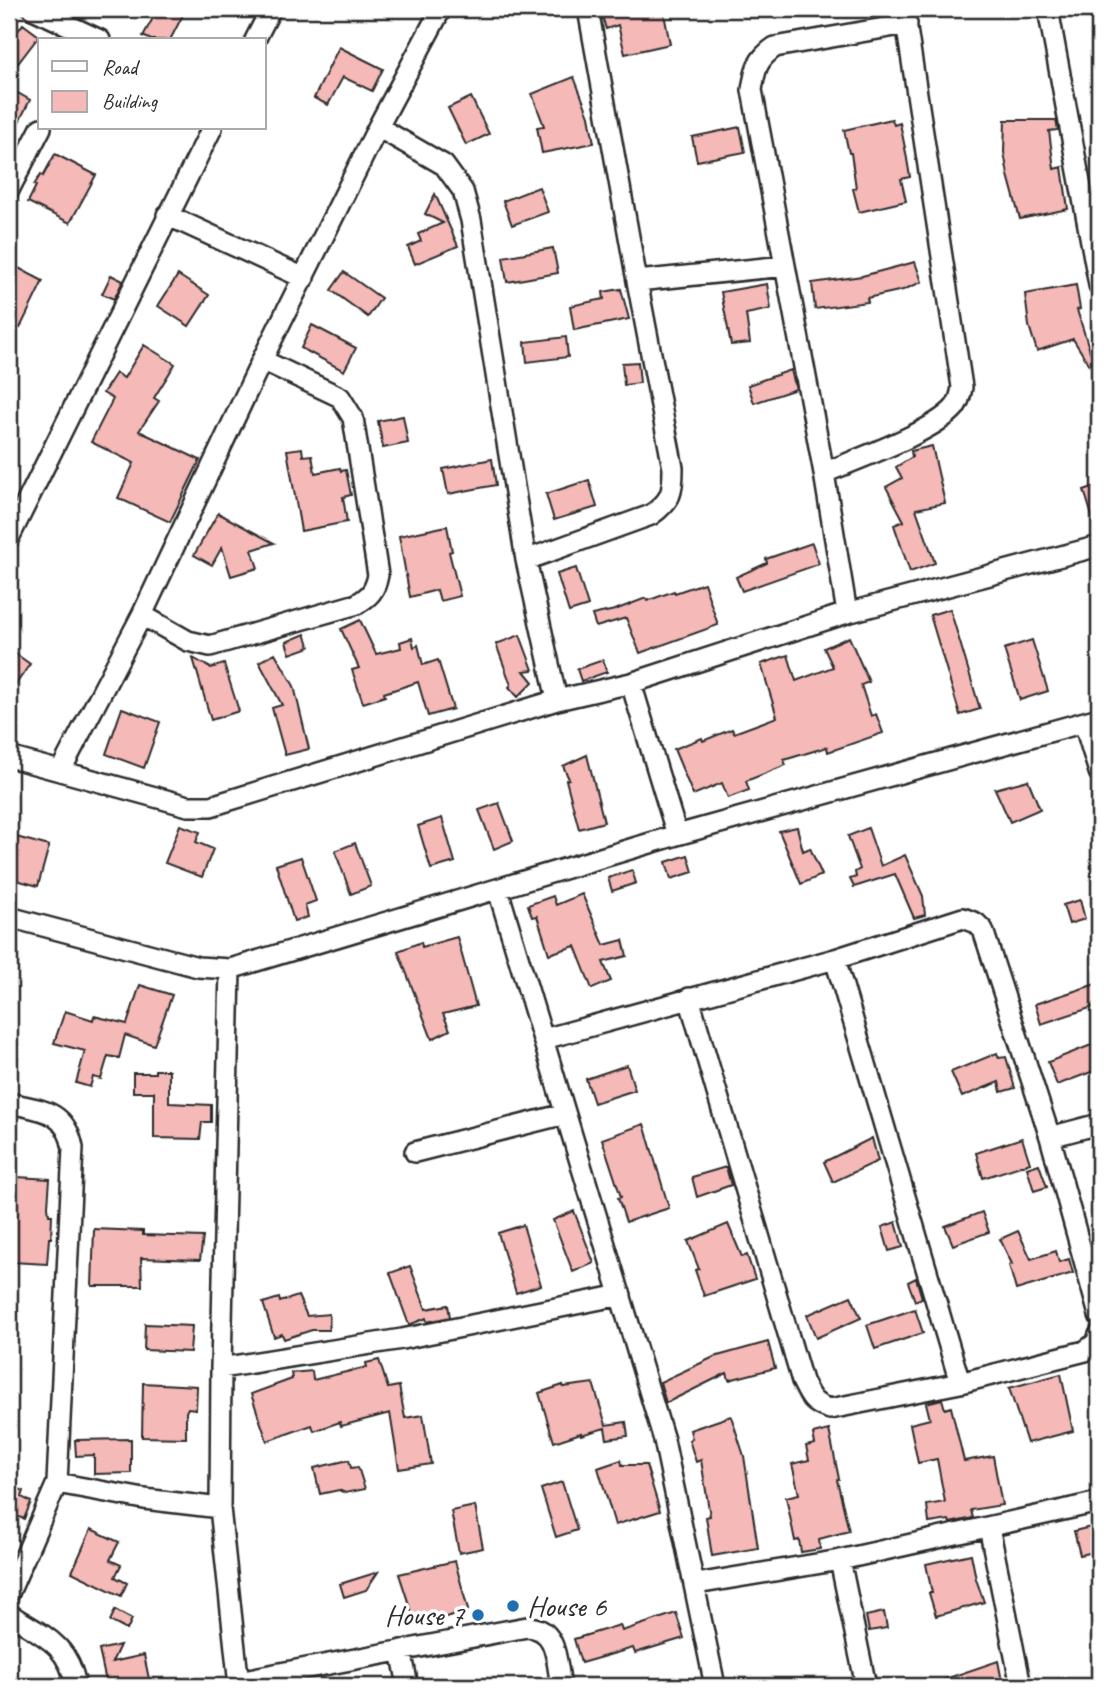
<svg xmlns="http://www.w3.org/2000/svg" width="1108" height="1695" viewBox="0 0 1108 1695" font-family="Caveat,sans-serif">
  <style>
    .building { fill: #f5b9b7; stroke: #2b2b2b; stroke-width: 2 }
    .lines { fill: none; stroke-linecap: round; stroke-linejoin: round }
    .street-casing { stroke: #2b2b2b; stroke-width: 24 }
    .street { stroke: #fff; stroke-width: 19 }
    .poi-dot { fill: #1f6fb2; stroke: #fff; stroke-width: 2.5 }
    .labels { text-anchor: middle; stroke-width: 7; stroke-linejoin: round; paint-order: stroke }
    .poi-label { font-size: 30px; fill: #2b2b2b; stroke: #fff; text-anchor: start }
  </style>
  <rect width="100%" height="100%" fill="#fff"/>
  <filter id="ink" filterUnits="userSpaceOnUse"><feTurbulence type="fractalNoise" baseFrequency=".0143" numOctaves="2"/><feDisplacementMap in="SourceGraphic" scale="14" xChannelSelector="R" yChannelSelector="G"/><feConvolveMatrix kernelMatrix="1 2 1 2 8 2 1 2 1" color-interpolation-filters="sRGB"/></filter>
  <g filter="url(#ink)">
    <path class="building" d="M158,9H186L170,40H151L143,36Z
      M600,9H663L670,44L625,54L618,25L606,29Z
      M23,24L39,36L9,75V43Z
      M339,47L383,69L372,91L343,77L328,105L314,98Z
      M574,77L589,116L594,143L542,153L537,127L544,126L532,94Z
      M9,88L30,100L9,142Z
      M471,97L489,134L466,145L448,108Z
      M892,119L894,125L900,123L906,153L910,177L901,179L906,201L859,212L853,189L856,188L851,153H849L844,130Z
      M1005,120H1056L1058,130L1049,131L1054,169L1062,167L1068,209L1020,219L1008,175L1004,152Z
      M740,127L745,152L697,161L692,137Z
      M55,154L96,175L70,223L28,202L36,186L34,185L41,174L43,176Z
      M539,187L548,212L512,225L503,201Z
      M435,194L458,246L415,264L408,247L421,241L418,234L443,223L425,214Z
      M553,248L558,273L507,282L503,257Z
      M915,262L922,282L903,290L867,298L868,302L815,309L812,283L862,276Z
      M9,263L43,281L20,328L9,323Z
      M344,272L381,298L368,317L331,290Z
      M111,275L123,281L114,299L102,294Z
      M178,275L209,295L189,326L158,306Z
      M767,284L771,309L746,314L750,343L731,345L721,292Z
      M1076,285L1080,309L1077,310L1094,364L1090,366L1073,339L1037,351L1029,326L1025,294Z
      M621,289L629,319L574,330L570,306L604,299L603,292Z
      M312,325L356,348L344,371L301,348Z
      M566,337L568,357L527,362L525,342Z
      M144,345L175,364L154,398L159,401L139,431L200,460L170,522L118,498L134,463L91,442L113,399L103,393L116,373L124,378Z
      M638,362L640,383L624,385L622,363Z
      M791,370L796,389L754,403L748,385Z
      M403,416L408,443L383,448L378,421Z
      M932,446L945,503L916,509L935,563L910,572L894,525L904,521L886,487L902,478L896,467L912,457L911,451Z
      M302,448L303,456L312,455L315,473L340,468L341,471L346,470L351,495L343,497L347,522L301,531L287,450Z
      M492,459L496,485L448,494L443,469Z
      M589,480L597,507L554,520L546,494Z
      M1099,485V529H1096L1084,490Z
      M218,513L274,543L252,550L258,568L231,576L222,547L212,565L194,555Z
      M447,526L452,551L449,552L460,596L440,601L437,590L410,597L399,536Z
      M812,543L819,564L742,591L736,577L767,563L766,559Z
      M576,568L588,606L569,612L557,574Z
      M704,583L718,625L640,653L626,618L596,627L592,615L615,610L646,598L647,601L674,591L675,593Z
      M950,609L980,709L960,715L930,615Z
      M360,620L376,654L401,648L400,642L412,638L414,647L418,645L423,665L438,660L453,709L428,716L418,682L384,693L385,696L363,703L352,670L359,668L341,629Z
      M305,634L310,647L290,654L286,642Z
      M520,635L533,670L524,671L533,682L518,697L509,687L511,685L496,644Z
      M849,637L869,682L861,685L871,716L876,714L883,733L828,752L827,747L784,760L786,765L746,781L749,790L728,798L722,783L693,795L674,749L702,738L703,741L732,729L734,733L777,717L761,664L788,655L796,681L833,667L824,648Z
      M1032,640L1048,691L1020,700L1004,649Z
      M9,649L30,664L9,694Z
      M275,653L294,686L309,749L285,755L272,708L282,705L259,662Z
      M193,658L211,668L224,664L239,711L211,720Z
      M603,660L607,672L581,681L577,669Z
      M122,708L160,722L144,768L106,754Z
      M587,755L604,822L579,829L566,780L569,779L563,766Z
      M1028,780L1040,809L1010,822L995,789Z
      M499,803L513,841L494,849L479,810Z
      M442,818L455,862L431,869L418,826Z
      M180,825L200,832L196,842L213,849L202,877L165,863Z
      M797,827L803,851L810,848L822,875L801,884L779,831Z
      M868,828L881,866L905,855L923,896L925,915L914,918L895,874L854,887L850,879L856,877L855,872L860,869L848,836Z
      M9,835L49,846L38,886L9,878Z
      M355,843L371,886L351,894L335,851Z
      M688,855L693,872L671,879L666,862Z
      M301,857L316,901L305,905L308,917L294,921L276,865Z
      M632,870L636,883L612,891L608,878Z
      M582,894L604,945L623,940L627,956L603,962L611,981L592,989L575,946L549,954L537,916L532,917L528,905L553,896L556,905Z
      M1080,900L1085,919L1069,924L1063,905Z
      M457,937L476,1006L443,1014L450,1030L432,1039L398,951L421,942L422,947Z
      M1099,983V1005L1041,1024L1035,1004Z
      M140,985L172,995L154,1045L125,1035L119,1058L108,1056L101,1079L93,1077L90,1087L76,1083L85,1051L54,1043L65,1011L93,1020L94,1016L127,1024Z
      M1099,1042V1069L1057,1085L1048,1062Z
      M997,1053L999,1058L1006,1057L1015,1088L1001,1092L999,1082L962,1097L951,1072Z
      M627,1065L635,1090L594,1103L586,1079Z
      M155,1070H169V1103L211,1105V1122H202L200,1139L154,1138V1092H133V1073H155Z
      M644,1124L669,1208L626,1222L618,1198L621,1197L602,1139Z
      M872,1138L878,1161L833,1182L824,1162Z
      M1022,1138L1030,1163L983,1178L976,1153Z
      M1039,1164L1047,1187L1034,1191L1027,1168Z
      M726,1167L731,1185L697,1197L692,1177Z
      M17,1177L50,1179L48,1206L49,1215H52L51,1238H49L47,1264L12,1262Z
      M574,1211L594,1263L573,1272L553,1220Z
      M982,1212L989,1232L953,1245L945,1226Z
      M896,1222L903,1247L889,1251L882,1227Z
      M728,1224L742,1257L747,1255L755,1279L704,1296L695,1270L699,1269L688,1241Z
      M523,1225L541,1285L516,1293L498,1233Z
      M94,1229L143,1231V1235L203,1237L200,1260L141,1258L142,1286H92Z
      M1018,1231L1031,1259L1056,1251L1059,1262L1069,1259L1073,1273L1016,1290L1009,1265L1012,1264L1000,1239Z
      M410,1266L426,1309L448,1305L450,1317L427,1322L426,1318L409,1325L390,1273Z
      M916,1278L922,1298L915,1301L908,1282Z
      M298,1296L307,1316L329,1314V1330H312L284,1339L282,1334L274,1337L263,1303L279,1298L280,1302Z
      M851,1296L861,1318L816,1338L807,1315Z
      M915,1309L923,1333L875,1349L867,1325Z
      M145,1324L192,1326L190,1352L144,1350Z
      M768,1342L775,1368L729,1380L727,1373L666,1403L660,1382L714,1357Z
      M379,1360L388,1388L399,1386L405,1418L423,1415L431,1464L399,1469L390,1413L341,1426L340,1422L314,1431L312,1425L267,1441L251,1394L292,1379L291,1373L312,1371L313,1380L367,1367L366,1363Z
      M1061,1374L1073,1431L1027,1443L1009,1388Z
      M143,1383L197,1386L196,1409L188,1408L186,1412V1438L142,1437Z
      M593,1383L606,1425L626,1422L628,1436L607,1439L605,1428L581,1435V1433L554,1442L539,1393L563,1385V1387Z
      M942,1399L945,1409L951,1407L964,1461L993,1456L1002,1505L971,1510L973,1518L950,1523L949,1520L929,1523L927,1505L945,1502L937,1459L918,1463L910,1424L930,1419L926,1403Z
      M731,1416L744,1456L758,1548L712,1556L706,1517L710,1516L701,1460L696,1462L689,1440L692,1438L690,1430Z
      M829,1430L839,1479L837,1480L849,1531L819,1539L820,1549L801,1552L799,1540L795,1541L786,1497L799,1494L792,1464L809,1460L806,1446L815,1444L813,1434Z
      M131,1439V1473L94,1474V1455L76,1456L75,1440Z
      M349,1460L351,1468L358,1467L365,1489L345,1493L339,1490L320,1494L314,1468Z
      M621,1460L622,1465H646L660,1511L615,1525L598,1468Z
      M562,1482L577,1530L556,1537L541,1489Z
      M9,1485L24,1491L22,1497L31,1502L24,1519L14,1515L9,1527Z
      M475,1506L483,1548L459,1553L451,1511Z
      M1099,1525V1551L1080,1555L1074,1531Z
      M91,1529L119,1542L110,1560L121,1565L115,1577L127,1583L121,1596L72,1572Z
      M971,1554L976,1579L984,1602L936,1616L929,1593H932L926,1564Z
      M455,1561L468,1610L443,1618L442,1614L415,1623L399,1574Z
      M378,1572L366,1590L344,1597L340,1584Z
      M115,1610L132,1619L127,1630L110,1621Z
      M884,1612L887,1628L869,1631L866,1616Z
      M676,1613L684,1638L635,1653L633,1648L581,1663L574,1639L620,1625L622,1631Z
      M120,1645L112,1662L144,1655L149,1679L107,1686L99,1650Z
      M998,1661L1003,1686H931L930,1684Z"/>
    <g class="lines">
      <g class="street-casing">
        <path id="street" d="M33,9L100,40
          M1048,9L1099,285
          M255,40L271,9
          M378,127L444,165L463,191L471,220L526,560L557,700
          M9,190L41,128
          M167,215L304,278
          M637,281L785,266
          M824,473C857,459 934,432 955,407C960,400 961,394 962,387L904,9
          M9,538L212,128
          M526,560L651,515C672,500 673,492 673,468L637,281L588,9
          M847,613L824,473L752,90C755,70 757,59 775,47L907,24
          M142,615L188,641L210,646L357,604C370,596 375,591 378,575L353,418L340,397L262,360
          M631,683L677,835
          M1084,723L1099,772
          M9,757L188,806H211L557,700L631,683L847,613L1099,546
          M61,770L142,615L262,360L378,127L441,9
          M498,890L664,1440L715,1686
          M9,917L198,967L230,969L677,835L1099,718
          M835,959L960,1383
          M230,969L221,1368L220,1508L239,1686
          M689,998L802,1381C810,1397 812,1404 830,1409L960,1383L1085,1351L1096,1343L1099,1335
          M544,1039L835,959L963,918L976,923L983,930L1050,1137L1099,1315
          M9,1103C41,1110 66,1110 73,1148L57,1483L9,1593
          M1050,1137L1099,1124
          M415,1152L565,1114
          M221,1368L402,1339L621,1295
          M57,1483L144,1499L220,1508
          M989,1527L1021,1686
          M840,1560L866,1686
          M696,1584L840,1560L1099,1502
          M9,1614C43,1636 68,1643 76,1686
          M401,1650L408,1686
          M238,1681L527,1627C558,1628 556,1661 561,1686"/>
      </g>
      <use href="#street" class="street"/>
    </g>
  </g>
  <g class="poi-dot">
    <circle cx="513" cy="1606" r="7"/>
    <circle cx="478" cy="1615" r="7"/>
  </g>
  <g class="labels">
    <g class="poi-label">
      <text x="527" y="1616">House 6</text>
      <text x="464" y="1625" text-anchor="end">House 7</text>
    </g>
  </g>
  <rect width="1108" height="1695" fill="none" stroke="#fff" stroke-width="35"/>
  <rect x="18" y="18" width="1073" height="1660" fill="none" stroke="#2b2b2b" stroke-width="2.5" filter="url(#ink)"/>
  <rect x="38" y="38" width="228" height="91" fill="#ffffff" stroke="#aaaaaa" stroke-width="2"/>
  <rect x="52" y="61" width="35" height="10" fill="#ffffff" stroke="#aaaaaa" stroke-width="2"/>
  <text x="102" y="74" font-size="21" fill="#2b2b2b">Road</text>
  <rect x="52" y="91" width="35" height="21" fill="#f5b9b7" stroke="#aaaaaa" stroke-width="2"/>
  <text x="102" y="108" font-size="21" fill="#2b2b2b">Building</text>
</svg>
